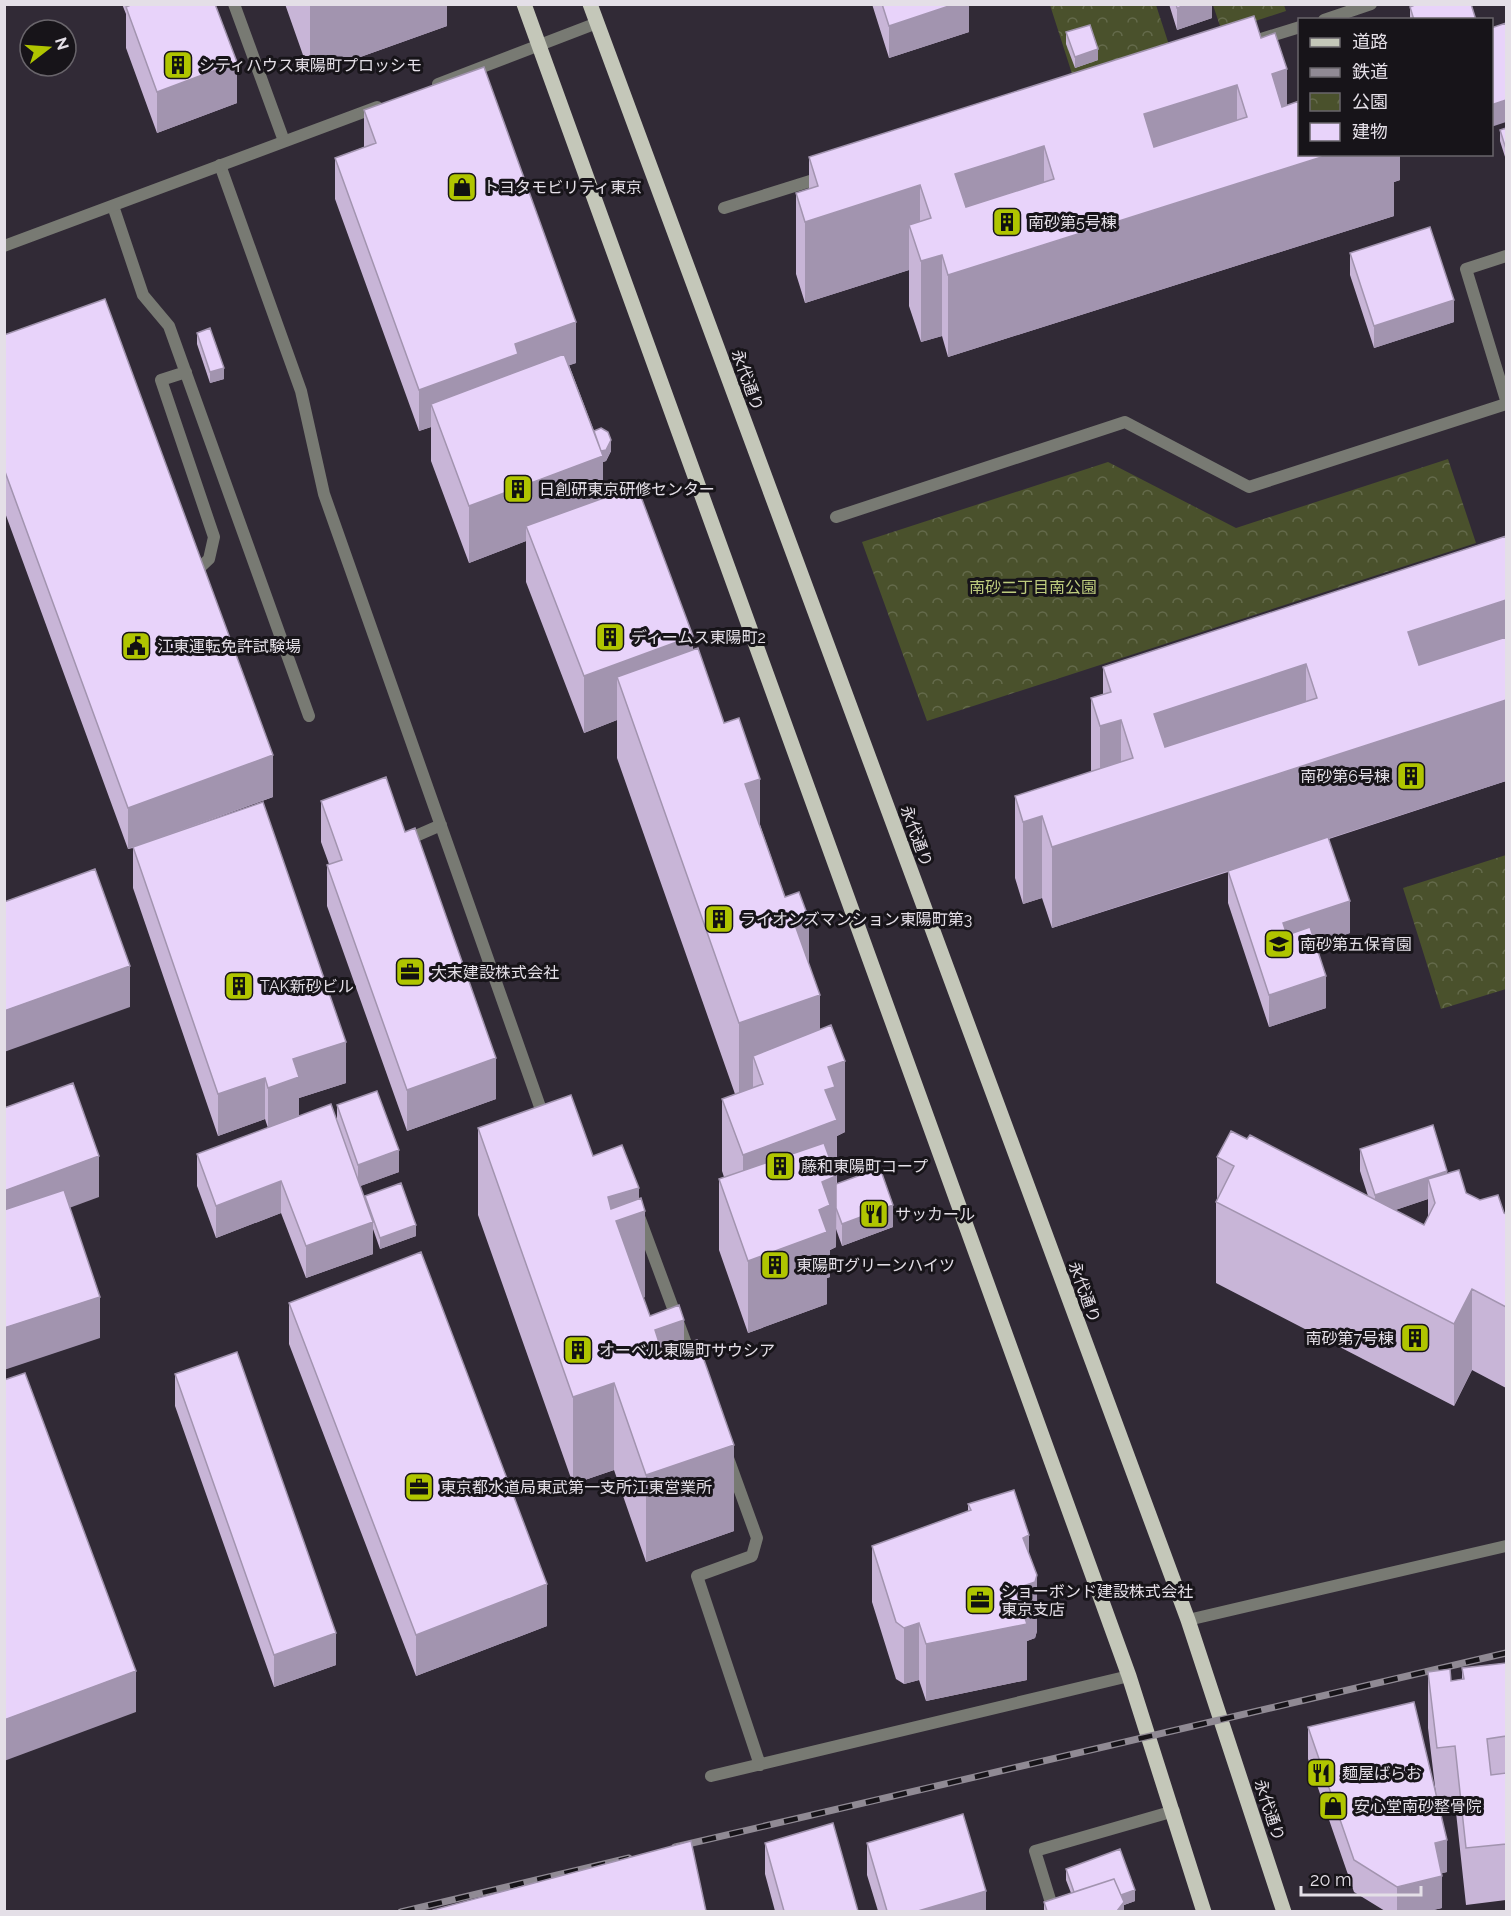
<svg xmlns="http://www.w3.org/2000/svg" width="1511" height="1916" viewBox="0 0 1511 1916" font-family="Raleway,'Noto Sans JP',sans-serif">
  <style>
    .park { fill: url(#park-crowns) }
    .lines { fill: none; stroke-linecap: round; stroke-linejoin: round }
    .service { stroke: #787a73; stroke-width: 12 }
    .pedestrian { stroke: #787a73; stroke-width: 12 }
    .minor { stroke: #787a73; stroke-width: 12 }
    .tertiary { stroke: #787a73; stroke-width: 12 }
    .primary { stroke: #c4c7b9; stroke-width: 15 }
    .rail-casing { stroke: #908a94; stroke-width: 7 }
    .rail { stroke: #171419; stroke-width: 4.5; stroke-dasharray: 14; stroke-linecap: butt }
    .wall { fill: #c8b5d7; fill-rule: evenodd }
    .shaded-wall { fill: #a294af }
    .building { fill: #e8d3fa; stroke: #a294af; stroke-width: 1.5; fill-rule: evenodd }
    .labels { text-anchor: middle; stroke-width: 6; stroke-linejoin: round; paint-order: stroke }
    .poi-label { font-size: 16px; fill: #e4dfe7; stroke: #171419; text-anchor: start }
    .street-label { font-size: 16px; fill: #e4dfe7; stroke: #171419 }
    .park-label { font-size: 16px; fill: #becc7e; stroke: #171419 }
  </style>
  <defs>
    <pattern id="park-crowns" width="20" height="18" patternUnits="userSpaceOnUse" patternTransform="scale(1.5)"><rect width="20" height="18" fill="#4a512c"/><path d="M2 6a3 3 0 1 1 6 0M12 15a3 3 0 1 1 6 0" fill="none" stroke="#646a4b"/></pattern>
  </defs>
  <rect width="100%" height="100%" fill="#312a36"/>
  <path class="park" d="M1050,5H1156L1170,48L1074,80Z
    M1213,5H1284L1286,11L1222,32Z
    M1448,459L1476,543L927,721L862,542L1108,462L1236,528Z
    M1506,855V989L1441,1009L1403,888Z"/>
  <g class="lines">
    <path class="service" d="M220,165L301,391L324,494L545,1121
      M113,206L143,295L169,326L309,716
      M186,372L161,380L214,537L209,559L192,575
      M402,842L441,825
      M640,1219L691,1357
      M728,1458L757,1538L752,1556L697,1576L760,1765
      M711,1776L1129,1676
      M1052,1906L1035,1851L1174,1811"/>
    <path class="pedestrian" d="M1324,20L1371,4
      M1261,39L1300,27
      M724,208L823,177
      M1506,256L1466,269L1506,400
      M836,517L1125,422L1249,487L1506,404"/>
    <path class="minor" d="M234,4L284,141
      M1188,1620L1506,1546"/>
    <path class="tertiary" d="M438,84L597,23
      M4,246L377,107"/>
    <path class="primary" d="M524,4L1129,1676L1204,1912
      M590,4L1188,1620L1284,1912"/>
    <g class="rail-casing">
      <path id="rail" d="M675,1847L1506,1653
        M401,1912L629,1858"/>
    </g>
    <use href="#rail" class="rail"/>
  </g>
  <path class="wall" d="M122,4H215L237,103L157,133L126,48V14Z
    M285,4H447V26L310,75Z
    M872,4H969V32L889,58Z
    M1169,4H1212V18L1177,30Z
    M1410,7L1476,20H1410Z
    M1066,32L1098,60L1075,68L1066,44Z
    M1261,38L1287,105L1400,154V180L1394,182V216L948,357L942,336L921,342L909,306V270L805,303L796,274V193L809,189V157Z
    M364,110L576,363L569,365L594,431L611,451L606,461L603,462V498L693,650L760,825L809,965L820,1030L845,1132L837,1136V1184L893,1227L842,1246L836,1229V1247L830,1250V1277L827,1278V1304L748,1333L719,1250V1179L724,1177L722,1171V1099L735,1094L617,758V720L584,733L526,582V541L469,563L431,461V427L419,431L335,199V158L364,147Z
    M1506,128V160L1500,141V130Z
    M1350,253L1454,322L1374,348L1350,275Z
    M197,333L224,379L210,383L197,344Z
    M4,335L273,797L152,841L346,1083L299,1098V1116L337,1120V1105L399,1172L360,1186L365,1199V1196L416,1236L380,1249L373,1229V1254L306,1278L281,1213L216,1238L197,1186V1154L268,1128L265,1119L218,1136L133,888V848L128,849L4,510Z
    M1506,536V781L1329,839L1350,933L1316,944L1326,1008L1269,1027L1228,903V872L1052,928L1042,898L1023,904L1015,878V796L1091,772V698L1103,694V667Z
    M321,801L496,1099L407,1131L327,906V865L329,864L321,842Z
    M478,1128L639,1199L645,1297L643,1298L650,1316L684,1345L734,1531L646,1562L614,1470L573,1484L478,1215Z
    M1247,1139L1368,1196L1360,1171V1149L1447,1173L1466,1193L1506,1214V1388L1472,1370L1454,1406L1216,1283V1202L1217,1199V1157ZM1428,1199V1217L1424,1225L1395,1210Z
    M289,1303L547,1626L416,1676L289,1344Z
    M175,1374L336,1665L274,1687L175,1406Z
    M968,1504L1029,1553L1037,1631L1035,1638L1027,1641V1680L926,1701L919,1680L904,1684L896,1679L872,1602V1546L968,1511Z
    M1506,1663V1900L1466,1905L1455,1803L1438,1804L1447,1872L1442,1873V1908L1429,1911H1385L1354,1892L1308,1759V1727L1436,1795L1428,1728V1672L1451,1681L1462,1679V1668Z
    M765,1843L858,1911H775L765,1874Z
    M867,1843L986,1911H878L867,1875Z
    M1066,1869L1135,1901L1124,1905V1911H1044V1902L1071,1893L1066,1880Z"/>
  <path class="shaded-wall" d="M310,4H447V26L310,75Z
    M955,4H969V32L889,58V26Z
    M1188,4H1212V18L1177,30V8Z
    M1098,49V60L1075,68V57Z
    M237,62V103L157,133V92Z
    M1287,69V151L1272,74Z
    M1237,85V166L1144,196V114Z
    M1506,100V122L1491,127V105Z
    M1044,146V227L955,255V174Z
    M1331,154H1400V180L1394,182V216L948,357V275Z
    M920,185V258L909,225V270L805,303V222Z
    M942,255V336L921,342V261Z
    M1454,300V322L1374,348V326Z
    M576,322V363L518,384L431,404V427L419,431V390L515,344Z
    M224,368V379L210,383V372Z
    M611,440V451L606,461L603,462V512L526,526V541L469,563V506Z
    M1506,600V681L1408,713V632Z
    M693,636V692L617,677V720L584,733V676Z
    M1306,664V746L1154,795V714Z
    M1506,700V781L1052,928V847Z
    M1121,720V801L1100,808V726Z
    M273,755V797L128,849V808Z
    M760,779V860L745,784Z
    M1042,816V898L1023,904V822Z
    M1350,901V933L1283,955V923Z
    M809,919V998L820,995V1076L753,1056V1100L739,1105V1023L795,925Z
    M130,966V1007L4,1052V1011Z
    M1326,976V1008L1269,1027V995Z
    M346,1042V1083L299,1098V1119L268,1129V1088L293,1059Z
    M496,1058V1099L407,1131V1090Z
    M845,1061V1132L837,1136L836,1247L830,1250V1277L827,1278V1304L748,1333V1261L743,1227V1155L825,1090L828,1067Z
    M265,1078V1119L218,1136V1094Z
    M399,1150V1172L358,1187V1165Z
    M99,1156V1197L4,1232V1191Z
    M1447,1171V1193L1428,1179V1199L1375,1217V1195Z
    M281,1181V1213L216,1238V1206Z
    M639,1188V1213L645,1211V1297L616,1308L608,1197Z
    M893,1205V1227L842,1246V1224Z
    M373,1222V1254L306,1278V1246Z
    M416,1225V1236L380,1249V1238Z
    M1472,1289V1370L1454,1406V1324Z
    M100,1297V1338L4,1370V1328Z
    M684,1320V1406L655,1417V1330Z
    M614,1383V1470L573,1484V1397Z
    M734,1445V1531L646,1562V1475Z
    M1029,1535V1584L1037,1575V1631L1035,1638L1027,1641V1680L926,1701V1644L1015,1589L1023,1538Z
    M547,1584V1626L416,1676V1635Z
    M919,1623V1680L904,1684V1628Z
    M336,1633V1665L274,1687V1655Z
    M136,1671V1712L4,1761V1720Z
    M1447,1840V1872L1435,1875V1843Z
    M1442,1876V1908L1429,1911H1397V1887Z
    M1135,1890V1901L1124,1905V1911H1117L1118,1896Z
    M986,1891V1911H918Z"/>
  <path class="building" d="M133,4H215L237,62L157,92L126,7Z
    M882,4H955L889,26Z
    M1176,4H1188L1177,8Z
    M1417,4H1471L1476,20H1414L1410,7Z
    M1254,16L1261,38L1275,33L1287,69L1272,74L1282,107L1299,101V154H1331L948,275L942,255L921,261L909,225L931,218L920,185L805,222L796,193L818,186L809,157ZM1237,85L1247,117L1154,147L1144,114ZM1044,146L1054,179L966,207L955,174Z
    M1506,23V100L1491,105V28Z
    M1090,25L1098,49L1075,57L1066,32Z
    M484,67L576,322L515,344L518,354L419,390L335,158L376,143L364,110Z
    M1506,128V149L1500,130Z
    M1430,227L1454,300L1374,326L1350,253Z
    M105,299L273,755L128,808L4,469V335Z
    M210,328L224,368L210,372L197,333Z
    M564,354L603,456L469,506L431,404Z
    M601,428L608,432L611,440L606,450L601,451L594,431Z
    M637,486L693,636L584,676L526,526Z
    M1506,536V600L1408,632L1419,665L1506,637V700L1052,847L1042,816L1023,822L1015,796L1133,758L1121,720L1100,726L1091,698L1111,692L1103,667ZM1306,664L1317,698L1165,747L1154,714Z
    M698,648L724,723L739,718L760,779L745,784L785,897L799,892L809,919L795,925L820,995L739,1023L617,677Z
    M386,777L405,832L415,828L496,1058L407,1090L327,865L342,860L321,801Z
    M263,802L346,1042L293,1059L299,1077L268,1088L265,1078L218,1094L133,847Z
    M1328,837L1350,901L1283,923L1287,935L1310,927L1326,976L1269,995L1228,871Z
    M95,869L130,966L4,1011V902Z
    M831,1025L845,1061L828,1067L835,1087L825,1090L837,1120L743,1155L722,1099L763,1084L753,1056Z
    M73,1083L99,1156L4,1191V1108Z
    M377,1091L399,1150L358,1165L337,1105Z
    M571,1095L593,1156L622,1145L639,1188L608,1197L611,1209L641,1198L645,1211L616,1221L650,1316L679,1305L684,1320L655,1330L662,1352L697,1340L734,1445L646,1475L614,1383L573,1397L478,1128Z
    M331,1104L373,1222L306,1246L281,1181L216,1206L197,1154Z
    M1433,1125L1447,1171L1375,1195L1360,1149Z
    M1231,1131L1247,1139L1250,1135L1424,1225L1435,1203L1428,1179L1459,1170L1466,1193L1480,1200L1498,1195L1504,1213L1506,1214V1307L1472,1289L1454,1324L1216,1202L1234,1166L1217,1157Z
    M824,1143L836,1176L822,1182L830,1205L819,1210L827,1232L748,1261L719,1179Z
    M880,1168L893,1205L842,1224L836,1208V1184Z
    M401,1183L416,1225L380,1238L365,1196Z
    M64,1190L100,1297L4,1328V1210Z
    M421,1252L547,1584L416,1635L289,1303Z
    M237,1352L336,1633L274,1655L175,1374Z
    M25,1373L136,1671L4,1720V1380Z
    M1014,1490L1029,1535L1023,1538L1037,1575L1035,1582L1015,1589L1027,1624L926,1644L919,1623L904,1628L896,1622L872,1546L971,1510L968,1504Z
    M1506,1663V1736L1487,1739L1491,1775L1506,1773V1844L1466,1848L1455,1746L1437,1748L1428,1672L1450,1669L1451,1681L1464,1679L1462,1668Z
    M1414,1702L1447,1840L1435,1843L1442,1876L1397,1887L1354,1860L1308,1727Z
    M963,1814L986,1891L918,1911H887L867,1843Z
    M833,1823L858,1911H784L765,1843Z
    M691,1841L706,1911H433V1910Z
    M1120,1849L1135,1890L1121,1895L1114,1879L1074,1892L1066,1869Z
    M1114,1879L1124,1902L1117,1911H1047L1044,1902Z"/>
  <defs>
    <g id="building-square" transform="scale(1.5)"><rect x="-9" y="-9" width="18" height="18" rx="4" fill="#b0c500" stroke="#171419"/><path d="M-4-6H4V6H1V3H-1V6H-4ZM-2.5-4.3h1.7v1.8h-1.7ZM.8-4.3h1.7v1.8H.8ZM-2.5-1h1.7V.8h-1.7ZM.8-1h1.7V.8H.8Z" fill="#111"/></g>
    <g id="shop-square" transform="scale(1.5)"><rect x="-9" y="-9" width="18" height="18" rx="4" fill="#b0c500" stroke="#171419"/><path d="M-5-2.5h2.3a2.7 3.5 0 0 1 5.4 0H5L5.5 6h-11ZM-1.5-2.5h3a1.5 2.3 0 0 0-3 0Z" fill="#111"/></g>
    <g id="civic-square" transform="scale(1.5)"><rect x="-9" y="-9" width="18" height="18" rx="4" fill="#b0c500" stroke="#171419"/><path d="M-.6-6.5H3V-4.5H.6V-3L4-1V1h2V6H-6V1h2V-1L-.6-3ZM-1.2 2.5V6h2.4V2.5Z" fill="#111"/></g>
    <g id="school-square" transform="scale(1.5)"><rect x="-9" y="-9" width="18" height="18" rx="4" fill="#b0c500" stroke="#171419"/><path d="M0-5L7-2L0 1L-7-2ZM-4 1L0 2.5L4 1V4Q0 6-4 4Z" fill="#111"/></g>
    <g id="office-square" transform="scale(1.5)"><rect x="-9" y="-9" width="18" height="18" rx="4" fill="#b0c500" stroke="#171419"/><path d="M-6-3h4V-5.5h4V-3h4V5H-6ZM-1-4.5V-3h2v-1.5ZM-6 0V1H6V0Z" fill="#111"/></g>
    <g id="restaurant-square" transform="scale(1.5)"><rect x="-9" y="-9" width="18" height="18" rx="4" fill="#b0c500" stroke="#171419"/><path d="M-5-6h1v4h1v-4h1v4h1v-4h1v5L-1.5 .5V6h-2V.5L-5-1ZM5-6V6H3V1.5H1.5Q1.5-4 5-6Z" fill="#111"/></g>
  </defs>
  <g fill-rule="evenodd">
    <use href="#building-square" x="178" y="65"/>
    <use href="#shop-square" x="462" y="187"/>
    <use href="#building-square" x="1007" y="222"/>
    <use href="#building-square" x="518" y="489"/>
    <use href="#building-square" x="610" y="637"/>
    <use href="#civic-square" x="136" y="646"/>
    <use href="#building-square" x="1411" y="776"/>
    <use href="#building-square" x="719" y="919"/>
    <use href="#school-square" x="1279" y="944"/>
    <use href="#office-square" x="410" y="972"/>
    <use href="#building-square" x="239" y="986"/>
    <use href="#building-square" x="780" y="1166"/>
    <use href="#restaurant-square" x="874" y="1214"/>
    <use href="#building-square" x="775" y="1265"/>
    <use href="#building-square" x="1415" y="1338"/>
    <use href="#building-square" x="578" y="1350"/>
    <use href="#office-square" x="419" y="1487"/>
    <use href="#office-square" x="980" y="1600"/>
    <use href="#restaurant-square" x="1321" y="1773"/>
    <use href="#shop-square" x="1333" y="1806"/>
  </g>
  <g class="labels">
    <g class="poi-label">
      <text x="199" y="71">シティハウス東陽町プロッシモ</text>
      <text x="483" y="193">トヨタモビリティ東京</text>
      <text x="1028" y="228">南砂第5号棟</text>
      <text x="539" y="495">日創研東京研修センター</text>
      <text x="631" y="643">ディームス東陽町2</text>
      <text x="157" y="652">江東運転免許試験場</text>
      <text x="1390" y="782" text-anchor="end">南砂第6号棟</text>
      <text x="740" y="925">ライオンズマンション東陽町第3</text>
      <text x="1300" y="950">南砂第五保育園</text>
      <text x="431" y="978">大末建設株式会社</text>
      <text x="260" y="992">TAK新砂ビル</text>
      <text x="801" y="1172">藤和東陽町コープ</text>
      <text x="895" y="1220">サッカール</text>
      <text x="796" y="1271">東陽町グリーンハイツ</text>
      <text x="1394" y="1344" text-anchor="end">南砂第7号棟</text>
      <text x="599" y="1356">オーベル東陽町サウシア</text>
      <text x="440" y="1493">東京都水道局東武第一支所江東営業所</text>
      <text x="1001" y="1597">ショーボンド建設株式会社<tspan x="1001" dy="18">東京支店</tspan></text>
      <text x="1342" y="1779">麺屋ばらお</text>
      <text x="1354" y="1812">安心堂南砂整骨院</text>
    </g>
    <g class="street-label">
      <text transform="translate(748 380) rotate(70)" y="6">永代通り</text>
      <text transform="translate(917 836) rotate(70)" y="6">永代通り</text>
      <text transform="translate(1085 1292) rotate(70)" y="6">永代通り</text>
      <text transform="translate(1270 1810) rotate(72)" y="6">永代通り</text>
    </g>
    <g class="park-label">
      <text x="1033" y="593">南砂二丁目南公園</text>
    </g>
  </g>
  <rect width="1511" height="1916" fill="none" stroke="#e4dfe7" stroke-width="12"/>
  <rect x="1298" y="18" width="195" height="138" fill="#171419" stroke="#69656b" stroke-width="1.5"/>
  <rect x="1310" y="38" width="30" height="9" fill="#c4c7b9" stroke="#69656b" stroke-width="1.5"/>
  <text x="1352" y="48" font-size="18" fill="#e4dfe7">道路</text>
  <rect x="1310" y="68" width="30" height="9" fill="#908a94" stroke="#69656b" stroke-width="1.5"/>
  <text x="1352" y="78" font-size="18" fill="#e4dfe7">鉄道</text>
  <rect x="1310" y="93" width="30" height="18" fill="url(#park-crowns)" stroke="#69656b" stroke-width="1.5"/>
  <text x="1352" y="108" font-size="18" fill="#e4dfe7">公園</text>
  <rect x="1310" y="123" width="30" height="18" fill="#e8d3fa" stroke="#69656b" stroke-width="1.5"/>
  <text x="1352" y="138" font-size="18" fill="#e4dfe7">建物</text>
  <g transform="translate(48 48) rotate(73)"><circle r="28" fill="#171419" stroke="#69656b" stroke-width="1.5"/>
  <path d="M0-4.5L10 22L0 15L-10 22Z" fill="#b0c500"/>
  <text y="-9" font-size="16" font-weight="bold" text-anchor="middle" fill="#e4dfe7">N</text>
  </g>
  <path d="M1301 1886v9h120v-9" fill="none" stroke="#e4dfe7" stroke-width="3"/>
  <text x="1310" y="1886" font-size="18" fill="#e4dfe7" stroke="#171419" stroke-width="4.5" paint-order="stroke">20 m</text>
</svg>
